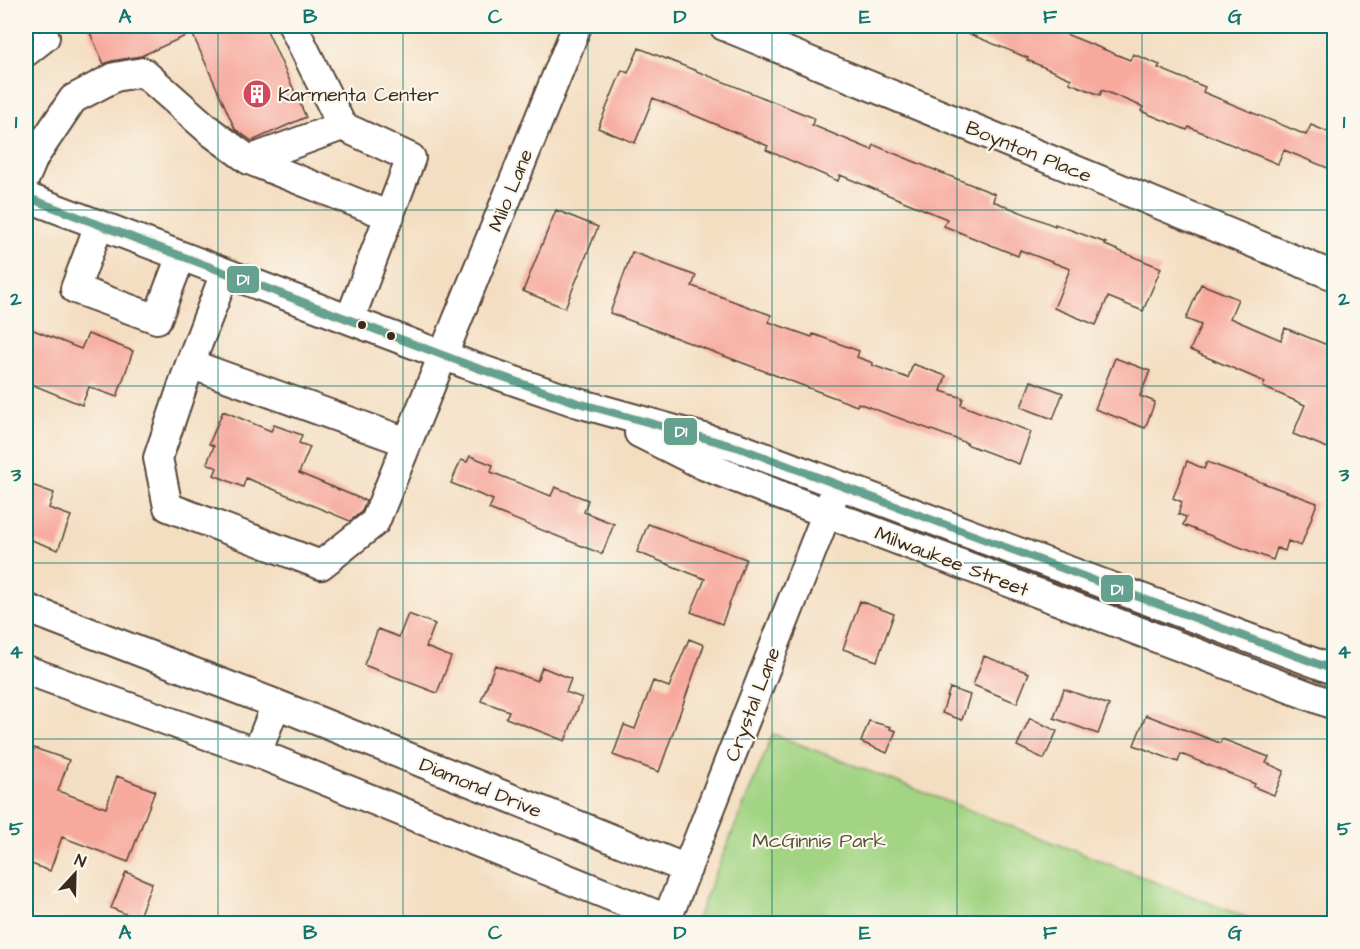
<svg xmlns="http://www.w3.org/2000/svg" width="1360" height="949" viewBox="0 0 1360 949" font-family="'Architects Daughter',sans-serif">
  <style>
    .green { fill: #a2d483; stroke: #6e7f50; stroke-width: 1.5 }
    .building { fill: #f7a99d }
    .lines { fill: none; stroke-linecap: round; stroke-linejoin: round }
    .minor-casing { stroke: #574537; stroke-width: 32 }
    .minor { stroke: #fff; stroke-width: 28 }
    .bus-1-casing { stroke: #fbf7ec; stroke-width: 12 }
    .bus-1 { stroke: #65a191; stroke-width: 8 }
    .grid { fill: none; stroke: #0f766e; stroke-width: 1.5; stroke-opacity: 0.55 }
    .bus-dot { fill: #3b2a1e; stroke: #fbf7ec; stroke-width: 2 }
    .labels { text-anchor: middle; stroke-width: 4.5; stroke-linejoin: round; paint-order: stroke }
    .poi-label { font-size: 20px; fill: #3b2a1e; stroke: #fbf7ec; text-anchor: start }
    .street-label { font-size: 20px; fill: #3b2a1e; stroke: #fbf7ec }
    .park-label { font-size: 20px; fill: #555437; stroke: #fbf7ec }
    .line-badge { stroke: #fbf7ec; stroke-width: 2 }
    .badge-label { font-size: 16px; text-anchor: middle; font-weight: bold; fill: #fff }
    .neatline { fill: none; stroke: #0f766e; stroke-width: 2 }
    .grid-label { font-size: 20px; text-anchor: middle; font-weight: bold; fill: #0f766e }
  </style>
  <rect width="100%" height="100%" fill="#fbf7ec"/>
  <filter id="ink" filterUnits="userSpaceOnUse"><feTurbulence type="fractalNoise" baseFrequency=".0167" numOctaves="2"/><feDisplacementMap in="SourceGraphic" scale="12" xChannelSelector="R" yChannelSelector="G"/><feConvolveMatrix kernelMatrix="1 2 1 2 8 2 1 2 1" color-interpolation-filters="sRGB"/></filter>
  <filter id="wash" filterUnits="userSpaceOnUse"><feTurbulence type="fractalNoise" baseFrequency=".008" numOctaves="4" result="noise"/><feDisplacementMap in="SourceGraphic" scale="24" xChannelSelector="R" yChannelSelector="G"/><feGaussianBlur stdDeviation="1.35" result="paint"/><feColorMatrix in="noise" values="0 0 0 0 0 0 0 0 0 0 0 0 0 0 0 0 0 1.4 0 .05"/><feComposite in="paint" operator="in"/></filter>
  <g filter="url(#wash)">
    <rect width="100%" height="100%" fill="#f4dec2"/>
    <path class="green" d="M773,734L1261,923H695Z"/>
    <g id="blocks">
      <path class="building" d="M87,26H265L306,117L252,141L235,129L192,33L141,56L112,61L104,64Z
        M950,26H1046L1130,60L1133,54L1160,65L1158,68L1205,87L1203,92L1306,135L1311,125L1335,135V171L1284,150L1278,164L1189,127L1187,130L1141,111L1143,107L1102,90L1100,95L1070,83L1071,79L1027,60L1028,58Z
        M639,48L814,118L812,125L872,150L874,145L942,173L995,194L993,201L1055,226V224L1106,243L1105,245L1161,268L1143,311L1108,297L1096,325L1054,308L1070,269L1020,250L1018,256L944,226L947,219L840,175L838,181L766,150L768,146L653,98L635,143L598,128L622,70L628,73Z
        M556,210L598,227L565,308L523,291Z
        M632,252L696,276L692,286L771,315L769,322L812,337L813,334L859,351L857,357L873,363L872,365L908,378L913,364L946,376L941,391L963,398L961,405L1031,432L1019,464L966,444L967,443L858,403L857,406L610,313Z
        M1201,284L1238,299L1230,318L1281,340L1285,328L1335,348V451L1293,434L1305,405L1263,387L1265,382L1190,350L1201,325L1186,319Z
        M26,327L81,349L88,334L133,351L117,397L89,387L82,405L26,382Z
        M1115,358L1150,371L1140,396L1155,402L1145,428L1095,409Z
        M1031,381L1063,393L1053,419L1021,407Z
        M223,411L271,431L274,425L302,435L299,443L310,447L299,473L366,501L361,512L350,521L246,478L243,487L214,475L217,468L207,463L214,446L209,444Z
        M470,456L493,465L491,472L551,496L555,487L588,500L584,512L614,524L602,554L489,509L493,500L451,483L461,460L467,462Z
        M1187,461L1204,469L1207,462L1317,503L1301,546L1288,541L1285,551L1277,548L1273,560L1183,525L1186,517L1178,514L1182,502L1173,498Z
        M26,483L54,493L49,508L71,516L58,550L26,538Z
        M648,524L746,559L722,624L691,612L705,579L637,552Z
        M860,601L894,614L877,661L843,649Z
        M408,614L435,624L426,647L451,657L437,693L364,665L378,629L399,637Z
        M689,639L704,645L659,772L613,755L624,725L635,729L653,681L669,687Z
        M984,656L1029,673L1017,703L973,685Z
        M495,665L537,681L542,667L571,679L566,692L582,698L565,741L506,718L509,711L481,701Z
        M950,688L970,695L962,720L942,713Z
        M1064,689L1109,705L1098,734L1054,718Z
        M1146,715L1220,743L1222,739L1269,757L1266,763L1284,771L1274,795L1254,787L1255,784L1181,754L1178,762L1134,745Z
        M1030,718L1057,731L1044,759L1017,746Z
        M869,721L891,727L890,729L896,731L887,753L861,742Z
        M34,748L69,760L58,791L106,808L117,776L155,791L128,862L62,837L50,871L26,862V772Z
        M126,872L152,883L138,919L111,908Z"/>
    </g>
  </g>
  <g filter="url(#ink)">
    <use href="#blocks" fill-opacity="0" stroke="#574537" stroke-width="1.5"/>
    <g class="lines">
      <g class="minor-casing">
        <path id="minor" d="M293,26L342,126
          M724,26L1334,276
          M26,52L45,37
          M249,160L390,216
          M26,176L34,157L73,99L115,77L143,72L211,132L249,160L342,126L411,158L350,319
          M26,197L466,364L575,402L740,448L1334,670
          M99,225L75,289L157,319L181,256
          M225,273L190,364L158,458L168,507L321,565L375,522L577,26
          M190,364L407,442
          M639,433L703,465L797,502L1334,705
          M26,608L276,704L687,869
          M26,670L257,753L667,919
          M257,753L276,704
          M665,924L833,497"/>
      </g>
      <use href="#minor" class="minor"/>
      <g class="bus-1-casing">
        <path id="bus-1" d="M26,197L466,364L575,402L740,448L1334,670"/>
      </g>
      <use href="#bus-1" class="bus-1"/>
    </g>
  </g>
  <path class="grid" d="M218,26V924M403,26V924M588,26V924M772,26V924M957,26V924M1142,26V924M26,210H1334M26,386H1334M26,563H1334M26,739H1334"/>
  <defs>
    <g id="building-disc" transform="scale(1.5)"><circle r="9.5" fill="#d1495b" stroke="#fbf7ec"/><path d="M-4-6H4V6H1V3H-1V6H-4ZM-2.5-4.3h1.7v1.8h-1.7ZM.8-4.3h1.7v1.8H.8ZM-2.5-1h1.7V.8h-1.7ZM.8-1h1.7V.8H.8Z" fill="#fff"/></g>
  </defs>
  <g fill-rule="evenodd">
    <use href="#building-disc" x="257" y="94"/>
  </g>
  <g class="bus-dot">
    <circle cx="362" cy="325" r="5"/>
    <circle cx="391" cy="336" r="5"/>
  </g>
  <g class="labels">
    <g class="poi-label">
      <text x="278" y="101">Karmenta Center</text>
    </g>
    <g class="street-label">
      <text transform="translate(1029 151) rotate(22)" y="7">Boynton Place</text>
      <text transform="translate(510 190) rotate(-68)" y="7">Milo Lane</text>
      <text transform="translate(952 561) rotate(21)" y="7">Milwaukee Street</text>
      <text transform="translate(752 704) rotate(-69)" y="7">Crystal Lane</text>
      <text transform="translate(481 787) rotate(22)" y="7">Diamond Drive</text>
    </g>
    <g class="park-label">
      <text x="819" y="847">McGinnis Park</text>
    </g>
  </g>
  <g class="line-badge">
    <rect x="226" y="265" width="34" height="29" rx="6" fill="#65a191"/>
    <rect x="663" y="417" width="35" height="29" rx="6" fill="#65a191"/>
    <rect x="1100" y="574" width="34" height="29" rx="6" fill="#65a191"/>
  </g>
  <g class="badge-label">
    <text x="243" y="285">D1</text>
    <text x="681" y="437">D1</text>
    <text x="1117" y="595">D1</text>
  </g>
  <rect width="1360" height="949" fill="none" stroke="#fbf7ec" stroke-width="66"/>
  <g transform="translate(75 874) rotate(22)" stroke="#fbf7ec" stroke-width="4.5" paint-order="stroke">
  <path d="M0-4.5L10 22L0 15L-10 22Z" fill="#3b2a1e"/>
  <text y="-9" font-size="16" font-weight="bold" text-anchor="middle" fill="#3b2a1e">N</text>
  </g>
  <rect x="33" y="33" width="1294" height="883" class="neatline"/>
  <g class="grid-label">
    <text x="125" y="23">A</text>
    <text x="310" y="23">B</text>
    <text x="495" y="23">C</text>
    <text x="680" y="23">D</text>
    <text x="865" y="23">E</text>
    <text x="1050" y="23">F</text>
    <text x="1235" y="23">G</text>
    <text x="16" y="128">1</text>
    <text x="1344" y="128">1</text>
    <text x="16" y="305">2</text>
    <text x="1344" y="305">2</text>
    <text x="16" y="481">3</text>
    <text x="1344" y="481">3</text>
    <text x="16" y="658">4</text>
    <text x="1344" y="658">4</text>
    <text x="16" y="835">5</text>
    <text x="1344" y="835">5</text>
    <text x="125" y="939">A</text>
    <text x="310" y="939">B</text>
    <text x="495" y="939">C</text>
    <text x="680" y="939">D</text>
    <text x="865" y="939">E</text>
    <text x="1050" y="939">F</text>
    <text x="1235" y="939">G</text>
  </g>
</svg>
